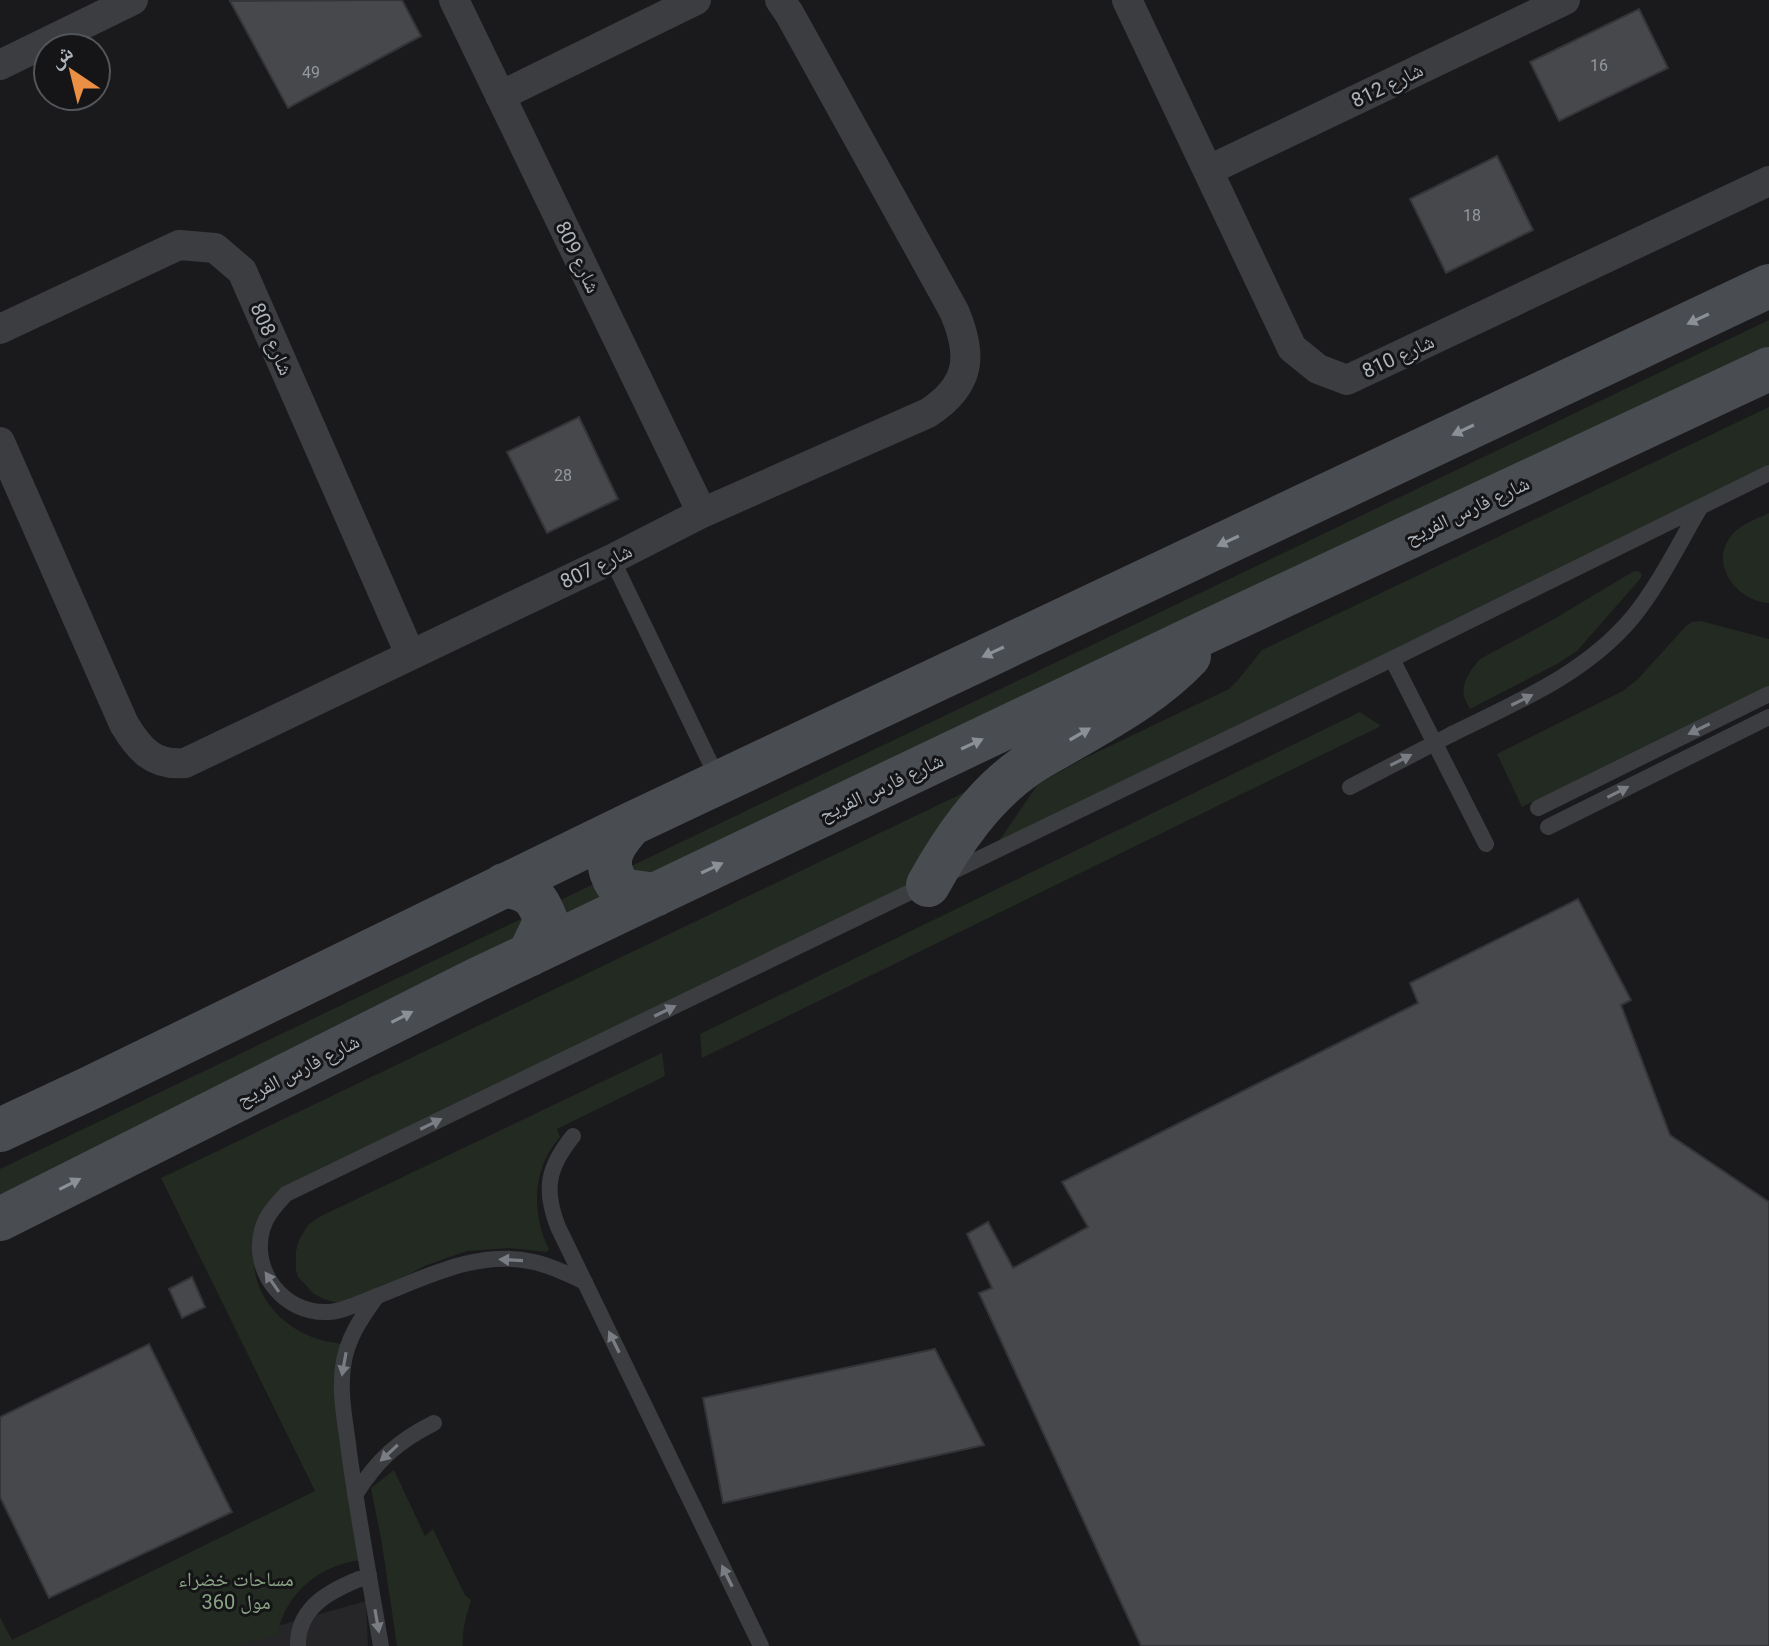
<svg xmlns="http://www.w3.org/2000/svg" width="1769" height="1646" viewBox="0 0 1769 1646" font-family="Roboto,'Noto Naskh Arabic',sans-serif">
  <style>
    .built { fill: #262629 }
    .green { fill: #222a22 }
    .building { fill: #47484c; stroke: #343538; stroke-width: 2 }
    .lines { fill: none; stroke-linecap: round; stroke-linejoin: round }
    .lane { stroke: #3b3d41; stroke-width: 16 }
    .street { stroke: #3b3d41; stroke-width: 30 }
    .secondary { stroke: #494c51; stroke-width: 44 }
    .lane-bridge { stroke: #3b3d41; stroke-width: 16 }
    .oneway { fill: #8a9096 }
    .oneway2 { fill: #7a7e84 }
    .labels { text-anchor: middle; stroke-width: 6; stroke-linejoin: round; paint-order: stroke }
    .number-label { font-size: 16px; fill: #94999f }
    .street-label { font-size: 20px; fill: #adb4bb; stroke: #151517 }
    .park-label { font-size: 20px; fill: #8aa485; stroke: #151517 }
  </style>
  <rect width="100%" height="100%" fill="#1a1a1c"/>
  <path class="built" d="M366,1601L368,1646H206L256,1632Z"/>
  <path class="green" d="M1769,320V364L0,1213V1169Z
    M1769,407V469L999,841L1038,784L1085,758L1229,689L1238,680L1262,650Z
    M1769,513V603H1768C1736,600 1709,564 1731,536C1739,525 1756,519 1769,513Z
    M1634,571L1640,572L1642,575L1640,579L1577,651L1557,664L1470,709C1468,705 1465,701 1464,696C1461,682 1472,668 1480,659L1554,619Z
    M1701,621L1769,639V688L1522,807L1497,754L1623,691L1638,679L1686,626L1692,622Z
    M1360,712L1381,726L702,1058L700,1034Z
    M1007,772L945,867L285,1191C278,1208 270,1225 262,1243C260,1248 256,1254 255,1260C253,1267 256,1277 258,1284C272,1321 308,1342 346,1344L338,1427L361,1560C320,1565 286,1592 277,1635L236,1646H0V1617L12,1640L315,1491L161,1178Z
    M662,1053L665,1076L557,1129L560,1137C532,1168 531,1213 549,1249L547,1252L510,1248L467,1251L427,1265L378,1290L337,1303L324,1299L314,1294L298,1277L296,1270V1251L299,1240L308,1225L319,1217Z
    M394,1470L425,1536L433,1529L465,1595L471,1600C466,1616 462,1630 463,1646H397L382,1544L371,1488Z"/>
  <path class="building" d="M402,0L421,36L288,108L230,1Z
    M1639,9L1668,68L1559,121L1530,62Z
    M1497,156L1533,230L1446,273L1410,199Z
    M579,417L618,499L547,533L507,452Z
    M1578,899L1631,1000L1621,1005L1670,1135L1769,1202V1646H1141L979,1293L992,1288L967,1234L988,1222L1013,1268L1088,1227L1062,1182L1418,1003L1410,983Z
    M192,1277L205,1307L182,1318L169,1289Z
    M149,1344L232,1512L49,1598L0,1497V1417Z
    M935,1349L984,1445L723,1503L703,1398Z"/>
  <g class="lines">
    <path class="lane" d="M612,559L719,781
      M1392,659L1486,844
      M1452,734C1517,702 1585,674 1632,618C1659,585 1678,545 1700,508
      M1538,808L1769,694
      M1548,827L1769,717
      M573,1136C548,1167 543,1189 558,1227L761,1646
      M585,1282C568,1274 552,1266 534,1262C481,1249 428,1276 380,1295C366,1300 342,1312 328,1312C284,1314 251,1272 262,1230C266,1215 276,1205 286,1194L1392,659L1769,473
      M377,1296C361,1318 346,1340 343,1367C339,1396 346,1424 349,1452C358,1517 370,1582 381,1646
      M355,1495C377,1460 398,1441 434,1423
      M298,1646C297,1604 336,1588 369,1575"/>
    <path class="street" d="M454,0L702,513
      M1127,0L1292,348L1318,369L1347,380L1769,181
      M0,65L133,0
      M500,96L696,0
      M1209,170L1565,0
      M0,329L179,245L215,248L242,271L410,654
      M0,442L124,724C139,749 153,766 185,763L612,559L702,513L928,413C971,385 973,355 954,311L789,13L780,0"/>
    <path class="secondary" d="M631,824C619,838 604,854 612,874C614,880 618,886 623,889C631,893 645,893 655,895
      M504,885C531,891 535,894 546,920L529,955
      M928,885C953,840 983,796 1026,766C1037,758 1051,751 1063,744C1108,718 1153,694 1189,656
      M0,1130L88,1089L631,824L1769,286
      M0,1219L476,980L1208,631L1769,369"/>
    <path class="lane-bridge" d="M1350,787L1452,734"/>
  </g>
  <defs><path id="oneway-solid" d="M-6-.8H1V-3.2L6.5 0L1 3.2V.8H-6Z" transform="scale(2)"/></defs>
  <g class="oneway">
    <use href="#oneway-solid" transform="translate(1698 319) rotate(155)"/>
    <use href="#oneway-solid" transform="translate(1463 430) rotate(155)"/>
    <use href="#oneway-solid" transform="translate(1228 541) rotate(155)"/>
    <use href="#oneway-solid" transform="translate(993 652) rotate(155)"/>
    <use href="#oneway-solid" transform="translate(1080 734) rotate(-30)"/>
    <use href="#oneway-solid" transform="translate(972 744) rotate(-25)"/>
    <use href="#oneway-solid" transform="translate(712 868) rotate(-25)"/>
    <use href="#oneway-solid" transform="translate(402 1017) rotate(-27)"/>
    <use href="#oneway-solid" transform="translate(70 1184) rotate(-27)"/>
  </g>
  <g class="oneway2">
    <use href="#oneway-solid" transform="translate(1522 700) rotate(-26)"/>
    <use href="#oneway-solid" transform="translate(1699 729) rotate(154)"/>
    <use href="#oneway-solid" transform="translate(1401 760) rotate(-27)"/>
    <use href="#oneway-solid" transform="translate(1618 792) rotate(-27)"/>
    <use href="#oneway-solid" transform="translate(665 1011) rotate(-26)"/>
    <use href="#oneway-solid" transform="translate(431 1124) rotate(-26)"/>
    <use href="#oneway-solid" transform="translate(511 1260) rotate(-177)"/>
    <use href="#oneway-solid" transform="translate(272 1282) rotate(-125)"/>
    <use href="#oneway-solid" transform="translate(614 1342) rotate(-116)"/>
    <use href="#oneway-solid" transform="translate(344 1364) rotate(100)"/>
    <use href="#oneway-solid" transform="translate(389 1453) rotate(137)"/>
    <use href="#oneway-solid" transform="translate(727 1576) rotate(-116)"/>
    <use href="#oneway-solid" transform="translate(377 1621) rotate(80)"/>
  </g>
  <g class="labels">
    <g class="number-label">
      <text x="1599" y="71">16</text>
      <text x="311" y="78">49</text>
      <text x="1472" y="221">18</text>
      <text x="563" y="481">28</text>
    </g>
    <g class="street-label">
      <text transform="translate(1387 85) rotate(-26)" y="7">شارع 812</text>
      <text transform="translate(578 257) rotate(64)" y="7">شارع 809</text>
      <text transform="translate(272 339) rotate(66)" y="7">شارع 808</text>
      <text transform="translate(1398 356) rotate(-25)" y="7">شارع 810</text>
      <text transform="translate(1467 510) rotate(-25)" y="7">شارع فارس الفريح</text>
      <text transform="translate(596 566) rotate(-26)" y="7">شارع 807</text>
      <text transform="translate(881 787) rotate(-25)" y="7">شارع فارس الفريح</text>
      <text transform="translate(298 1070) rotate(-27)" y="7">شارع فارس الفريح</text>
    </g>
    <g class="park-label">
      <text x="236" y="1586">مساحات خضراء<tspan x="236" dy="23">360 مول</tspan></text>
    </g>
  </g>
  <g transform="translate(72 72) rotate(325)"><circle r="38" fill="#151517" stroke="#525559" stroke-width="2"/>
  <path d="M0-6L14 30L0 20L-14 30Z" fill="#ea9044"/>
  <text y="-12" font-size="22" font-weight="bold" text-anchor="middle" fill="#adb4bb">ش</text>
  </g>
</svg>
